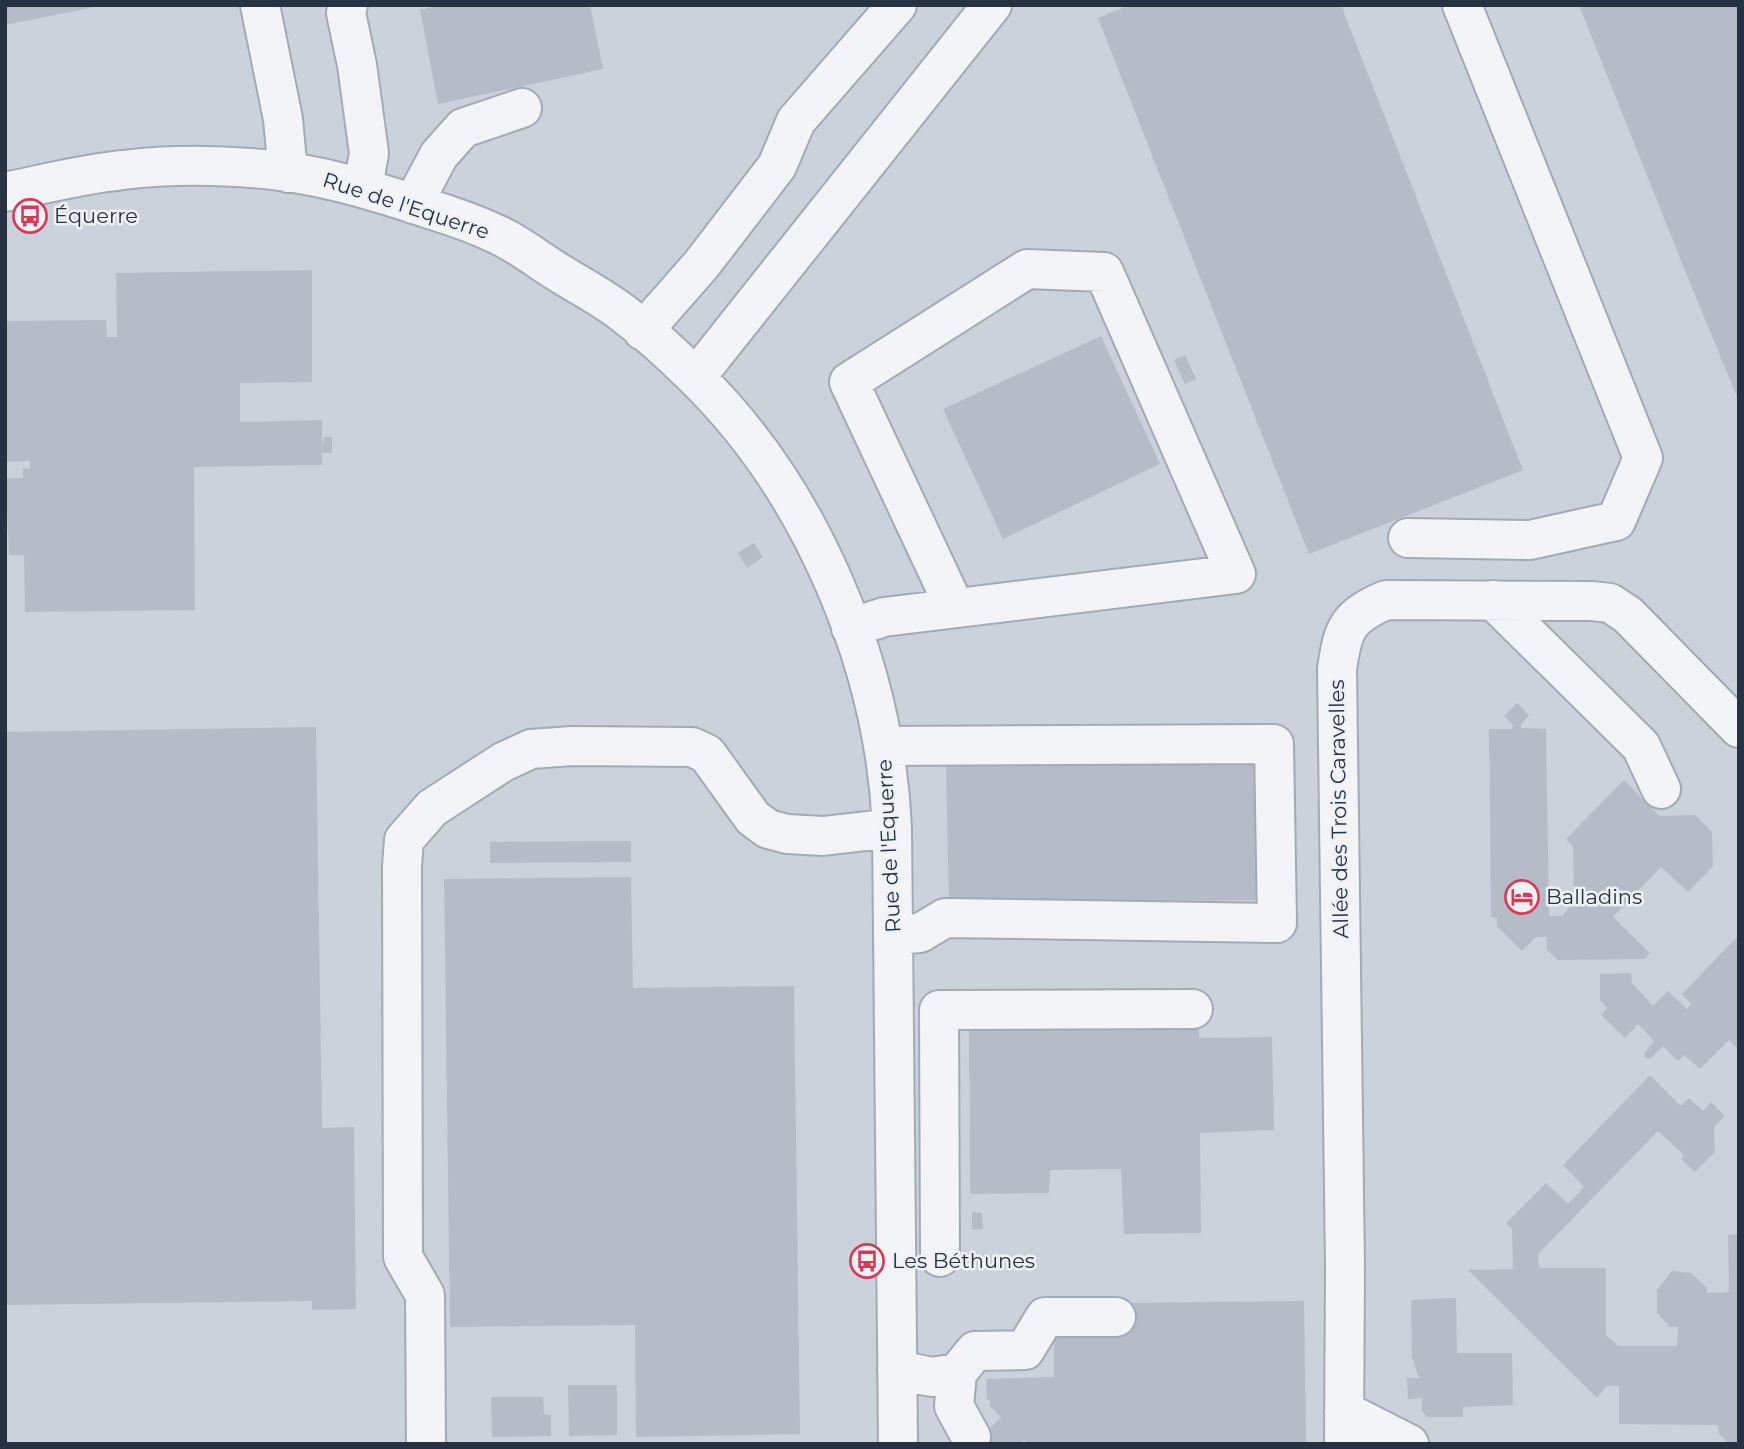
<svg xmlns="http://www.w3.org/2000/svg" width="1744" height="1449" viewBox="0 0 1744 1449" font-family="Montserrat,sans-serif">
  <style>
    .built { fill: #ccd2dc }
    .building { fill: #b5bcc7 }
    .lines { fill: none; stroke-linecap: round; stroke-linejoin: round }
    .minor-casing { stroke: #a4aab4; stroke-width: 42 }
    .minor { stroke: #f2f4f7; stroke-width: 38 }
    .labels { text-anchor: middle; stroke-width: 5; stroke-linejoin: round; paint-order: stroke }
    .street-label { font-size: 21px; fill: #263142; stroke: #eef2f7 }
    .poi-label { font-size: 21px; fill: #263142; stroke: #eef2f7; text-anchor: start }
  </style>
  <rect width="100%" height="100%" fill="#dfe3e9"/>
  <path class="built" d="M5,5H1739V1444H5Z"/>
  <path class="building" d="M5,5H100V6L5,25Z
    M440,5H590L603,69L438,104L420,10Z
    M1129,5H1341L1523,470L1309,554L1098,18Z
    M1579,5H1739V402L1684,268Z
    M312,270V382L240,383V422L322,420V448L324,437H332V453H322V465L194,467L195,610L25,612L24,555H9L5,478H23V468L30,469V461L5,462V321L106,320L107,337H117L116,273Z
    M1101,336L1160,464L1003,539L943,409Z
    M1185,355L1196,379L1185,384L1174,360Z
    M754,543L763,557L747,568L738,553Z
    M1517,703L1529,715L1521,724V728L1546,729L1549,916H1562L1574,902L1573,847L1566,839L1624,780L1659,816L1695,815L1712,832L1713,866L1688,892L1661,867L1613,917L1650,953L1645,959L1558,960L1547,950L1546,937H1536L1522,951L1497,926V918L1491,917L1489,729H1512L1513,725L1504,716Z
    M316,727L322,1128L354,1127L356,1309L312,1310V1301L5,1305V732Z
    M1263,761L1265,900L949,904L946,766Z
    M631,841V862L490,863V842Z
    M631,877L633,988L794,986L800,1434L636,1437L635,1325L450,1327L444,879Z
    M1739,935V1050L1729,1040L1700,1069L1684,1055L1678,1061L1663,1046L1650,1059L1646,1058L1644,1053L1654,1041L1638,1024L1625,1038L1601,1015L1607,1008L1600,1000V974L1631,973L1632,983L1653,1006L1668,991L1687,1009L1691,1004L1682,994Z
    M1199,1025V1038L1272,1037L1274,1130L1200,1133L1201,1233L1124,1234L1121,1169L1050,1170L1049,1193L970,1194L969,1029Z
    M1650,1075L1681,1106L1689,1098L1703,1111L1711,1102L1725,1116L1714,1127L1715,1152L1695,1172L1681,1159L1684,1155L1658,1131L1538,1254L1539,1268H1606V1335L1618,1346H1677L1678,1327H1670L1657,1313V1290L1672,1271L1691,1273L1707,1288V1293L1729,1292L1728,1235L1739,1234V1444H1729L1719,1434L1718,1425L1619,1424V1386H1607L1597,1398L1468,1270L1513,1269L1512,1229L1506,1223L1546,1183L1568,1204L1584,1187L1563,1165Z
    M972,1212L982,1213L983,1229L972,1230Z
    M1456,1298L1457,1353H1512L1513,1405L1463,1407V1417H1427L1422,1411V1398L1408,1399L1407,1378H1421L1418,1376L1412,1357L1411,1300Z
    M1304,1301L1306,1444H1028L1024,1440L1020,1444H975L1001,1417L990,1406V1400H987L986,1379L1054,1377V1332L1118,1303Z
    M568,1385H617V1435L569,1436Z
    M491,1397H543L544,1414L551,1415V1436L492,1437Z"/>
  <g class="lines">
    <g class="minor-casing">
      <path id="minor" d="M260,5L283,119L288,173
        M348,5L346,13L357,65L369,153L363,188
        M5,192C44,184 83,174 123,170C172,164 224,165 273,170C319,175 364,188 408,202C441,213 477,223 508,240C526,250 543,263 561,274C582,287 605,299 624,314C649,333 673,355 695,377C812,491 885,666 892,828L898,1444
        M413,204L439,155L463,128L522,108
        M643,331L701,265L777,166L796,121L897,5
        M696,377L992,5
        M1408,538L1530,540L1616,521L1643,458L1462,5
        M1493,600L1641,746L1661,789
        M851,628L884,617L1236,574L1104,272L1027,269L849,382L955,608
        M884,746L1274,744L1277,923L945,918L920,933L893,935
        M940,1257L939,1010L1193,1009
        M897,1370L932,1377L957,1373L975,1351L1025,1350L1045,1317H1116
        M957,1373L954,1406L971,1437
        M1344,1411L1409,1444
        M426,1444L425,1295L403,1257L402,866L404,840L432,808L503,762L531,749L572,746L692,747L707,754L753,818L768,829L787,834L823,836L892,828
        M1344,1444L1345,1266L1337,669C1343,628 1347,617 1386,600L1592,601L1610,603L1628,615L1739,728"/>
    </g>
    <use href="#minor" class="minor"/>
  </g>
  <defs>
    <g id="bus-ring" transform="scale(1.75)"><circle r="9.5" fill="#eef2f7" stroke="#d93955" stroke-width="1.5"/><path d="M-5-6H5V4H4V6H2V4H-2V6H-4V4H-5ZM-3.5-4V0h7V-4ZM-3.5 1.2v1.5H-2V1.2ZM2 1.2v1.5H3.5V1.2Z" fill="#d93955"/></g>
    <g id="hotel-ring" transform="scale(1.75)"><circle r="9.5" fill="#eef2f7" stroke="#d93955" stroke-width="1.5"/><path d="M-6-4.5h1.5V1H6V5H4.5V3h-9V5H-6ZM-4 0a1.8 1.8 0 1 1 3.6 0ZM.5 0V-2.5h3Q6-2.5 6 0Z" fill="#d93955"/></g>
  </defs>
  <g fill-rule="evenodd">
    <use href="#bus-ring" x="30" y="216"/>
    <use href="#hotel-ring" x="1522" y="897"/>
    <use href="#bus-ring" x="867" y="1261"/>
  </g>
  <g class="labels">
    <g class="street-label">
      <text transform="translate(406 206) rotate(18)" y="7">Rue de l'Equerre</text>
      <text transform="translate(1339 809) rotate(-91)" y="7">Allée des Trois Caravelles</text>
      <text transform="translate(889 846) rotate(-93)" y="7">Rue de l'Equerre</text>
    </g>
    <g class="poi-label">
      <text x="54" y="223">Équerre</text>
      <text x="1546" y="904">Balladins</text>
      <text x="892" y="1268">Les Béthunes</text>
    </g>
  </g>
  <rect width="1744" height="1449" fill="none" stroke="#263142" stroke-width="14"/>
</svg>
